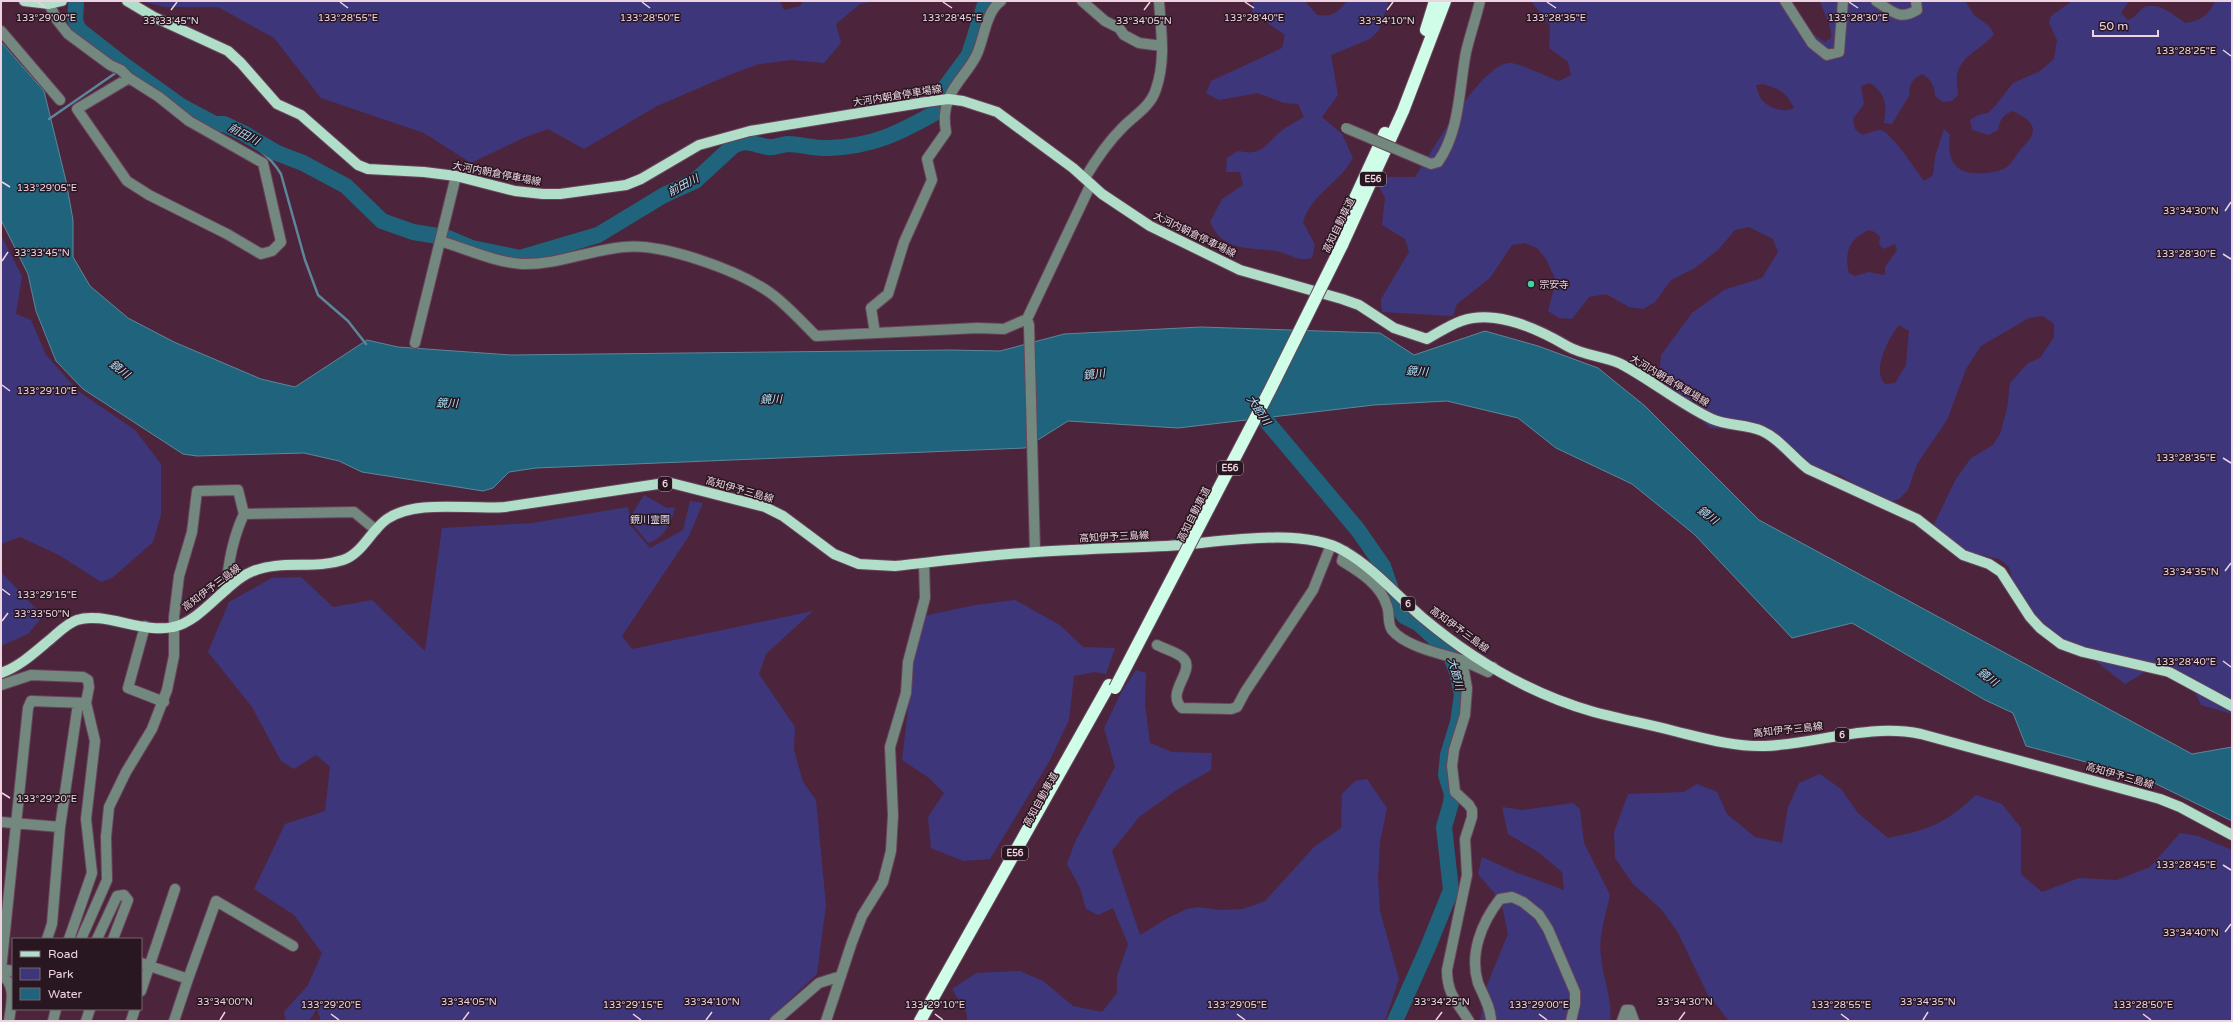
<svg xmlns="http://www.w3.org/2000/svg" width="2233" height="1022" viewBox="0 0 2233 1022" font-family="'Varela Round','Noto Sans JP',sans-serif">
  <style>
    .green { fill: #3e367a; fill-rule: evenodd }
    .water { fill: #1f647c; stroke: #5d869a }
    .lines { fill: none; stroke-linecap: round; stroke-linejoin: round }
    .stream { stroke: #5d869a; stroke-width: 2.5 }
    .river { stroke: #1f647c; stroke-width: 16 }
    .minor-casing { stroke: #69445a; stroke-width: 12 }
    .major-casing { stroke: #69445a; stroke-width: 12 }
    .highway-casing { stroke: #69445a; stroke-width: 14 }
    .minor { stroke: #73897f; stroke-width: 10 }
    .major { stroke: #b0dec9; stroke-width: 10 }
    .highway { stroke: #d0fde8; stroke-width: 12 }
    .minor-bridge-casing { stroke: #69445a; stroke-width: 12; stroke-linecap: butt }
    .highway-bridge-casing { stroke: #69445a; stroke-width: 14; stroke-linecap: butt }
    .minor-bridge { stroke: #73897f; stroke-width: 10 }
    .highway-bridge { stroke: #d0fde8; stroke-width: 12 }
    .ticks { fill: none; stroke: #eed4e1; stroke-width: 1.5 }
    .poi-dot { fill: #41d4a1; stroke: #281620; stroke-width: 1.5 }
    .labels { text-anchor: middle; stroke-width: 3; stroke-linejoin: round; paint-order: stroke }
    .shield { fill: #281620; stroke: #b39ba7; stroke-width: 1 }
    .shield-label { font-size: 9px; font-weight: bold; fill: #eed4e1 }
    .street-label { font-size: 10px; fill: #eed4e1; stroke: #281620 }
    .poi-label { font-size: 10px; fill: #eed4e1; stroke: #281620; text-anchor: start }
    .park-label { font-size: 10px; fill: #dedef5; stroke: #281620 }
    .water-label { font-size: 11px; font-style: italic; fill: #abe0f7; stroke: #281620 }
    .ticks-label { font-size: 10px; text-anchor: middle; fill: #eed4e1; stroke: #281620; stroke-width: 3; stroke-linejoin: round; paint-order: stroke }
  </style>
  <rect width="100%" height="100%" fill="#4c253c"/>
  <path class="green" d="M139,1H780L784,10L800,6L803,1H876L860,4L836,24L841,43L824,63L791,60L759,64L734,73L657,106L584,149L548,129L523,138L471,163L424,133L321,98L274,38L218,7H165Z
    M1253,1H1305L1317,15C1333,17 1337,13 1347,1H1387L1388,4L1379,30L1370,39L1331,55L1338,95L1322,117L1342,134L1353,158C1340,183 1311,194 1303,222L1315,245L1312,258C1297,262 1291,254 1276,251C1249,247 1223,252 1210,222L1222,199L1243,185L1240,172H1226L1227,158L1238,151C1262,156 1263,147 1280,132C1287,126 1296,122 1304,117L1298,104L1284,103L1258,93L1219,100L1206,93L1211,81L1282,48L1285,35L1252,12Z
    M1531,1H1790L1803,27L1825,42L1831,38C1832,24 1824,14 1820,1H1965L1974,15L1989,26L1994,34C1984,48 1959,56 1957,76C1956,81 1958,89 1958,95L1952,101L1943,102L1935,96C1934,85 1932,80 1922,74L1914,79L1910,86L1909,96L1892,124L1884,123C1887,104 1886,94 1870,83L1861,86L1864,104L1853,119L1855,129L1862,135C1867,134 1875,130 1880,130C1891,131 1917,172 1924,181L1933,175L1935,157L1944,129L1950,135C1946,164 1958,176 1986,173C1993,172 2001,171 2007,167C2013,162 2017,153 2022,148C2027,142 2033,138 2033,129C2032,120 2020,115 2013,111C2003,115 2000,119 1998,130L1989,135L1972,130L1970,120L1978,115L1988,113L1995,106L2013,83L2040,71L2054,59L2057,40L2049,23L2051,16L2072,1H2129L2121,13L2128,20C2138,16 2136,13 2143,8C2157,0 2175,16 2185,23C2201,21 2209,15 2215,1H2232V714L2201,705L2189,680L2148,670L2125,684L2083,651L2057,641L2016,593L2009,567L1999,559L1959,550L1933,526L1956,479L1971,458L1993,445L2000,434L2007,409L2010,383L2028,363L2040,358L2054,337V324L2043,316L2029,318L1981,346L1966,369L1947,420L1917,464L1908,490L1899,499L1885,504L1840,475L1801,465L1778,451L1777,438L1766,432L1710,428L1659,381L1661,355L1692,313L1724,290L1762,278L1778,252L1773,239L1749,227L1735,230L1719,249L1695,268L1671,280L1655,302L1643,309L1629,307L1606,294L1589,297L1572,319L1559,318L1548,311L1556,281L1546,259L1537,248L1525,243L1512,245L1490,278L1457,304L1453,316L1382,312L1381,299L1409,252L1405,239L1382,225L1385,198L1379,186L1389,177H1415C1431,154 1482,61 1511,63C1521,64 1548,77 1559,81L1571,75L1568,62L1549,48L1550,26ZM1763,84C1781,90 1785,91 1794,108C1784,114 1766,108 1760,97C1758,94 1757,88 1756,85ZM1869,230L1875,232L1880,237L1879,244L1883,249L1895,244L1897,250L1885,267V274L1883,275L1869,272L1855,276L1849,273C1844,252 1849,239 1869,230ZM1899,325L1909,331L1906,365L1895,383L1885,384C1871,371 1889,337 1899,325Z
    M1,235L22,276L16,314L31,320L46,355L78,391L135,430L161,464V515L153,542L112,578L101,582L59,555L20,537L1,544Z
    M644,495L667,508L675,507C672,522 664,539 648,543L630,521V525L650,548L683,530L690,501L703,503L689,536L622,636L632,649L813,611L766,654L759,674L795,727L794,750L803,782L816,800L826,905L817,974L767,1021H321L317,1009L309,1021H286L284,1012L308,985L322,953L294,915L254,889L285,824L325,811L330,767L316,755L294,769L281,761L252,707L208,652L229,602L272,578L301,577L333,607L372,600L425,651L442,528L532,523L628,507L630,517Z
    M1,572L43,616L28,634L1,646Z
    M1015,600L1060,625L1083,647L1115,648L1106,674L1095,672L1074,676L1069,720L1049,762L990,859L963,861L931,848L928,817L944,793L929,778L902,760L919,617L975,605Z
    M1136,670L1146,673L1145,704L1150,743L1172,752L1212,753L1211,770L1178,789L1139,817L1112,851L1140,935L1168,918L1187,909L1198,907L1220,910L1243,909L1265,901L1314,847L1341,828L1342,794L1355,781L1367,779L1387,808L1380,842L1378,877L1380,911L1399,979L1385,1021H967V1014L952,989L976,973L1020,971L1043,981L1073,1006L1102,1012L1117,993V976L1128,944L1113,908L1098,915L1086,909L1080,888L1067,864L1075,842L1115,767L1104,728L1122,691Z
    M1820,774L1841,789L1858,813L1888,838C1928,830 1945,824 1976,795L2002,804L2021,828V874L2042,892L2079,878L2117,880L2150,867L2180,833L2198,836L2232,850V1021H1729L1707,993L1677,931L1661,909L1633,884L1615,858L1614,832L1628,794L1684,792L1697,784L1717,792L1727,814L1755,837L1782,843L1788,807L1799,783Z
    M1573,803L1580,809L1584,843L1610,895C1606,914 1598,936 1601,957C1603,978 1613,1001 1610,1021H1480L1487,985L1508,934L1501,901L1478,874L1482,857L1515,872L1564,890L1562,872L1538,852L1508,834L1502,807L1522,810Z"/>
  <path class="water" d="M1,42L44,91L66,181L73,220V257L90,286L128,318L174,342L261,379L295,387L367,340L398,347L511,355L951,350L1000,351L1064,334L1201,327L1380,333L1414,355L1485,331L1538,346L1598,368L1645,406L1759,520L2192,754L2232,747V821L2142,777L2026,746L2013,713L1985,700L1852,623L1792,638L1694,534L1632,484L1556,448L1518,418L1447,401L1374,405L1178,428L1068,421L1025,448L536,468L509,472L493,488L483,491L362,472L339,461L304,453L197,456L183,454L83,389L56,361L36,311L28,274L1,220Z"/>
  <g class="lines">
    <path class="stream" d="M49,119L117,72
      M215,124C241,140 265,147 281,174L305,260L318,295L348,321L366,344"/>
    <path class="river" d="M76,5L75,19L78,29L124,65L181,106L215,124H224L243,133L277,153L303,163L346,186L382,221L413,232L438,236
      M944,89L969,55L986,1
      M446,237L472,248L520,258L598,235L664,195L695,181L733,146C747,138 754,145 768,147C775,148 780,145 787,144C801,144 815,149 829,148C873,146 897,134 933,114L937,108
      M1253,400L1268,423L1358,530L1383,566L1396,604L1404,616L1418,623L1449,651L1457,672L1462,695L1458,722L1448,755L1446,775L1452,794L1451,803L1444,827L1451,890L1428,947L1395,1021"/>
    <g class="minor-casing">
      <path id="minor" d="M1082,1L1105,21L1119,28L1124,35L1139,43L1162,46
        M1785,1L1812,43L1827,55L1839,52L1843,1
        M1876,1C1892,11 1899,21 1917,10L1916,1
        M49,4L57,20L68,34L110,65L121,70L129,78
        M1,31L60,100
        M129,78L159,97L189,121L263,163L281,242L272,251L261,254L227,234L149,195L127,181L77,109Z
        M1424,161L1431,164L1438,162C1460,131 1459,88 1466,52C1470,35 1476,18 1480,1
        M1085,178C1095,161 1108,142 1123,127C1135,115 1151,106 1156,89C1166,60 1161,31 1159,1
        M440,241C467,249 494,262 522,264C557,265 590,250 624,247C663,243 737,270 769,292C786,304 801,321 816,336L977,328L1004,329L1027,319L1091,184
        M1027,319L1029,325L1035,552
        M875,333L871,308L888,294L904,242L932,180L927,159L946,132C944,119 944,110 949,98C955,82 970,70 977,54C984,39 986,11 1001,1
        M415,343L456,176
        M1345,551L1342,561C1360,572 1381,585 1387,606C1390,613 1387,623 1392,630C1406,647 1442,654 1462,660
        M226,590C228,564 233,537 244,514L354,512L376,530
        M145,626L128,688L164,702
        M1157,645C1165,649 1176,652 1182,657C1198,670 1164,692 1182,708L1231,709L1237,707L1245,692L1313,590L1331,545
        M1,685L31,675L83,677L88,680L89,687L86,703L95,741L86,819L92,873L69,939
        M1,822L60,827
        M47,939L52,924L60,827L78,704
        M81,939L107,880L106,837L109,807L126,772L152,729L167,690L174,656V617L179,576L192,532L197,491L238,490L244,514
        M97,939L117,896L124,895L128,900L113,939
        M141,963L188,979L216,901L293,946
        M1,969L13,971
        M1,970L28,708L31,701L86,703
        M1,975C17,984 11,1005 9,1021
        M141,991L175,889
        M53,1021L56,1009
        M86,1021L90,1009
        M131,1021L135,1009
        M174,1021L188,979
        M775,1021L819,983L841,976
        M826,1021L852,942L862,916L883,882L891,851L893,815L890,747L906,693L908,662L925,598L924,563
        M1469,1021C1457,1002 1447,994 1447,970L1467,875L1465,839L1472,817V810L1469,805L1455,792L1452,766L1454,750L1465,715L1467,688L1462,660L1488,672L1493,667
        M1491,1021C1491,1008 1483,995 1478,983C1469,953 1482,922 1500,899L1512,897L1523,902L1539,915L1548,929L1575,992V1004L1571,1021
        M1622,1021L1626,1010H1630L1634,1021"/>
    </g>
    <g class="major-casing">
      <path id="major" d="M24,1L49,4L62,1
        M127,1L154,17L228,51L241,63L277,104L301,115L358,165L368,169L424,172L456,176L515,191L543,194H560L626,185L641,179L699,145L750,131L926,102L948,99L963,101L997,112L1073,168L1102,194L1150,226L1240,270L1342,299L1359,305L1394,328L1427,339C1451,325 1466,314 1495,318C1520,321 1545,333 1567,346C1584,356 1605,356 1621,364C1653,381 1680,404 1712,419C1727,426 1746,424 1762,431C1780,439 1792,457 1808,469L1917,519L1963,555L1989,564L2001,572L2030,617L2040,628L2061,644L2083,652L2169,672L2232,706
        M1,673C21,666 36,651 53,637C60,631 68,623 77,620C103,611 144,634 173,627C202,621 224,584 251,572C281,559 313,570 343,560C362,554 371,530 387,519C416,499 469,510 505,507L658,484L671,483L765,507L783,516L834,554L859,564L895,566C942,561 989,555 1036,552C1079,549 1123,548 1167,546C1216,543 1302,526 1344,551C1374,568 1397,596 1423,618C1473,660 1531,694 1594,712C1620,719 1647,724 1674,731C1703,738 1734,747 1765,746C1818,744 1868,723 1921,734L2160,799L2180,807L2232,835"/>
    </g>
    <g class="highway-casing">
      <path id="highway" d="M1426,30L1435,1
        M1345,220L1385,133
        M1342,245L1403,111L1445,1
        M920,1021L1109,685"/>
    </g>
    <use href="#minor" class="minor"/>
    <use href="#major" class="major"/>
    <use href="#highway" class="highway"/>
    <g class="minor-bridge-casing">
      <path id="minor-bridge" d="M1346,128L1424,161"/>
    </g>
    <g class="highway-bridge-casing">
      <path id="highway-bridge" d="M1115,688L1270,390L1342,245"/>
    </g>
    <use href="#minor-bridge" class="minor-bridge"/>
    <use href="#highway-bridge" class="highway-bridge"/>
  </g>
  <path class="ticks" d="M38,2L46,8M340,2L348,8M642,2L650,8M943,2L952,8M1245,2L1254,8M1547,2L1556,8M1849,2L1858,8M171,10L177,2M1144,10L1150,2M1387,10L1393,2M2223,50L2231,56M2,182L10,187M2225,211L2231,202M2223,254L2231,259M2,261L8,252M2,385L10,391M2223,458L2231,463M2225,571L2231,563M2,589L10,595M2,621L8,613M2223,661L2231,667M2,793L10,798M2223,865L2231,870M2225,932L2231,924M331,1014L339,1020M633,1014L641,1020M935,1014L943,1020M1237,1014L1245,1020M1539,1014L1547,1020M1841,1014L1849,1020M2143,1014L2151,1020M220,1020L225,1012M463,1020L469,1012M706,1020L712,1012M1436,1020L1442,1012M1679,1020L1685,1012M1923,1020L1928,1012"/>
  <circle class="poi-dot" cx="1531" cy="284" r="4"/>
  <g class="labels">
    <g class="shield">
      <rect x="1360" y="172" width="26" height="14" rx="3"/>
      <rect x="1217" y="461" width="26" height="14" rx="3"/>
      <rect x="658" y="477" width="14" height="14" rx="3"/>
      <rect x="1401" y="597" width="14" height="14" rx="3"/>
      <rect x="1835" y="728" width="14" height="14" rx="3"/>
      <rect x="1002" y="846" width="26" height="14" rx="3"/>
    </g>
    <g class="shield-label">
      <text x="1373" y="182">E56</text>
      <text x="1230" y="471">E56</text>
      <text x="665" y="487">6</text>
      <text x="1408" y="607">6</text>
      <text x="1842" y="738">6</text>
      <text x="1015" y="856">E56</text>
    </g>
    <g class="street-label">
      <text transform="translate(897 95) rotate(-9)" y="4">大河内朝倉停車場線</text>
      <text transform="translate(497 173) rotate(11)" y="4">大河内朝倉停車場線</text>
      <text transform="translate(1338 225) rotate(-64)" y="4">高知自動車道</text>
      <text transform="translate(1195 234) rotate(26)" y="4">大河内朝倉停車場線</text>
      <text transform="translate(1670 380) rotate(31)" y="4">大河内朝倉停車場線</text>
      <text transform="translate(740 489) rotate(16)" y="4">高知伊予三島線</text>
      <text transform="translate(1193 514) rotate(-63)" y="4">高知自動車道</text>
      <text transform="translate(1114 536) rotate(-3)" y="4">高知伊予三島線</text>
      <text transform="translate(211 587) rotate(-37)" y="4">高知伊予三島線</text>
      <text transform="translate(1460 629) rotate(36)" y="4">高知伊予三島線</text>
      <text transform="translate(1788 729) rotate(-6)" y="4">高知伊予三島線</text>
      <text transform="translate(2120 775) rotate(16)" y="4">高知伊予三島線</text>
      <text transform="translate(1040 799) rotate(-61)" y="4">高知自動車道</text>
    </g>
    <g class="poi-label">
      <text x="1539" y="288">宗安寺</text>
    </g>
    <g class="park-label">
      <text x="650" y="523">鏡川霊園</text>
    </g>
    <g class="water-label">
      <text transform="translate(244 134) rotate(28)" y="4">前田川</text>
      <text transform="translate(683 185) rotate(-28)" y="4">前田川</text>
      <text transform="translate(120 369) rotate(37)" y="4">鏡川</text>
      <text transform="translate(1417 371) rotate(4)" y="4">鏡川</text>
      <text transform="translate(1094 374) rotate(-7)" y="4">鏡川</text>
      <text transform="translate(771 399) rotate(-1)" y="4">鏡川</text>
      <text transform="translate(447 403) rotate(1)" y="4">鏡川</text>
      <text transform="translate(1259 410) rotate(56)" y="4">大節川</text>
      <text transform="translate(1708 515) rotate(36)" y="4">鏡川</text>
      <text transform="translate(1456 674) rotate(75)" y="4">大節川</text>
      <text transform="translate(1988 677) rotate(36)" y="4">鏡川</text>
    </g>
  </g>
  <g class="ticks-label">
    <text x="46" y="21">133°29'00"E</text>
    <text x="650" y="21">133°28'50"E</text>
    <text x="1858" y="21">133°28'30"E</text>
    <text x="348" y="21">133°28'55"E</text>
    <text x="952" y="21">133°28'45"E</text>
    <text x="1254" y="21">133°28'40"E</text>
    <text x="1556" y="21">133°28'35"E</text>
    <text x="171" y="24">33°33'45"N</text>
    <text x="1144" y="24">33°34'05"N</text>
    <text x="1387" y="24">33°34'10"N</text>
    <text x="2186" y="54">133°28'25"E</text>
    <text x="47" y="191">133°29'05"E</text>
    <text x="2191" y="214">33°34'30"N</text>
    <text x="42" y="256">33°33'45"N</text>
    <text x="2186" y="257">133°28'30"E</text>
    <text x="47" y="394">133°29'10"E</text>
    <text x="2186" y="461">133°28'35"E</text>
    <text x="2191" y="575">33°34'35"N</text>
    <text x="47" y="598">133°29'15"E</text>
    <text x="42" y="617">33°33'50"N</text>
    <text x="2186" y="665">133°28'40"E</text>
    <text x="47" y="802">133°29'20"E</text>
    <text x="2186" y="868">133°28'45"E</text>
    <text x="2191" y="936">33°34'40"N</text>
    <text x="225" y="1005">33°34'00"N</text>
    <text x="469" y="1005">33°34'05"N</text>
    <text x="712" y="1005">33°34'10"N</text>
    <text x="1442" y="1005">33°34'25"N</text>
    <text x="1685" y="1005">33°34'30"N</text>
    <text x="1928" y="1005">33°34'35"N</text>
    <text x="331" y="1008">133°29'20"E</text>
    <text x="633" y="1008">133°29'15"E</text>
    <text x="935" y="1008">133°29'10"E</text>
    <text x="1237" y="1008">133°29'05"E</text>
    <text x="1539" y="1008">133°29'00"E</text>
    <text x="1841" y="1008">133°28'55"E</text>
    <text x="2143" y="1008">133°28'50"E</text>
  </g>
  <rect width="2233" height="1022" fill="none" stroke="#eed4e1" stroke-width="4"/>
  <rect x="12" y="938" width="130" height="72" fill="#281620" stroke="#77626d"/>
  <rect x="20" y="951" width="20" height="6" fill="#b0dec9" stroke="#77626d"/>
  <text x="48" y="958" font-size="12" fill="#eed4e1">Road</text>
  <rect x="20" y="968" width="20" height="12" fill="#3e367a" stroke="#77626d"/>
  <text x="48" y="978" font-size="12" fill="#eed4e1">Park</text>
  <rect x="20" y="988" width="20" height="12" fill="#1f647c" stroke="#77626d"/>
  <text x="48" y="998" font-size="12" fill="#eed4e1">Water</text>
  <path d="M2093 30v6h65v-6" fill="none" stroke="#eed4e1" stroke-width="2"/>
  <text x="2099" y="30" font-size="12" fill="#eed4e1" stroke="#281620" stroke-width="3" paint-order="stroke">50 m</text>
</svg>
